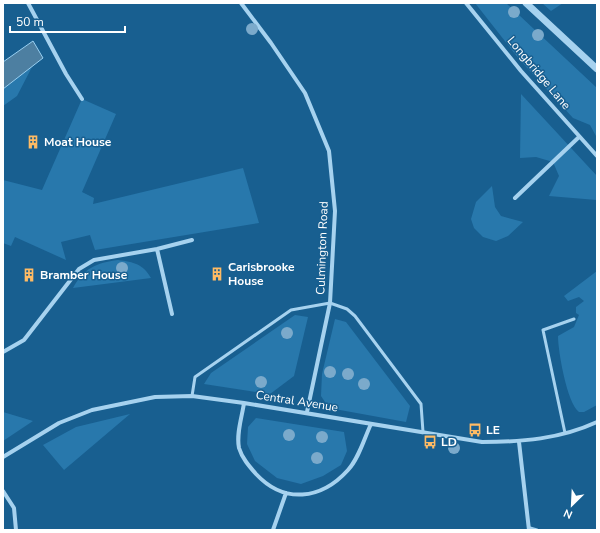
<svg xmlns="http://www.w3.org/2000/svg" width="600" height="533" viewBox="0 0 600 533" font-family="'Nunito Sans',sans-serif">
  <style>
    .green { fill: #2878ac }
    .water { fill: #4d7fa1; stroke: #98cff1 }
    .lines { fill: none; stroke-linecap: round; stroke-linejoin: round }
    .service { stroke: #a6d2ef; stroke-width: 3 }
    .minor { stroke: #a6d2ef; stroke-width: 4 }
    .tertiary { stroke: #a6d2ef; stroke-width: 7 }
    .tree { fill: #7baacb }
    .labels { text-anchor: middle; stroke-width: 3; stroke-linejoin: round; paint-order: stroke }
    .street-label { font-size: 12px; fill: #fff; stroke: #185f90 }
    .poi-label { font-size: 12px; font-weight: bold; fill: #fff; stroke: #185f90; text-anchor: start }
  </style>
  <rect width="100%" height="100%" fill="#185f90"/>
  <path class="green" d="M475,3H506L597,88V147L596,136L590,125L573,118L519,59Z
    M542,3H563L551,11Z
    M33,65L17,96L3,106V89Z
    M521,94L597,176V200L549,196L559,176L553,162L536,157L520,158Z
    M82,99L116,114L82,192L94,198L93,204L243,168L259,223L95,250L90,235L61,242L66,260L15,237L11,246L3,243V180L42,190Z
    M492,186L495,207L501,216L523,222L508,236L496,241L483,237L474,228L471,219L476,202Z
    M118,260C134,262 143,264 151,278L73,288C84,268 96,263 118,260Z
    M597,271V405L584,412H579C567,403 558,351 558,336L574,327L579,315L576,313V307L584,301L579,297L568,301L564,296Z
    M295,315L308,317L294,376L270,394L204,384L211,373Z
    M335,319L346,322L410,406L406,422L329,408L321,396L322,374Z
    M3,412L33,421L3,441Z
    M130,414L64,470L43,445L76,427Z
    M256,418L344,432L347,451L341,465L323,476L301,484L277,478L255,461L247,444L248,427Z"/>
  <path class="water" d="M33,41L43,58L3,89V62Z"/>
  <g class="lines">
    <path class="service" d="M192,396L195,377L291,310L330,303L347,309L355,316L421,404L423,432
      M565,433L543,330L574,319
      M530,528L537,530"/>
    <path class="minor" d="M28,3L66,74L82,99
      M241,3L271,43L305,93L329,151L335,211L330,303L307,412
      M466,3L521,71L597,156
      M515,198L579,137
      M157,249L172,314
      M3,352L24,340L79,269L94,260L157,249L192,240
      M244,403C242,417 236,434 239,448C242,458 249,466 256,474C284,504 321,500 348,470C359,458 364,439 371,424
      M519,442L529,530
      M3,457L59,423L92,410L155,397L192,396L244,403L482,442C522,442 560,439 597,422
      M3,491L14,508L16,530
      M273,530L286,493"/>
    <path class="tertiary" d="M526,3L597,69"/>
  </g>
  <g class="tree">
    <circle cx="514" cy="12" r="6"/>
    <circle cx="252" cy="29" r="6"/>
    <circle cx="538" cy="35" r="6"/>
    <circle cx="122" cy="268" r="6"/>
    <circle cx="287" cy="333" r="6"/>
    <circle cx="330" cy="372" r="6"/>
    <circle cx="348" cy="374" r="6"/>
    <circle cx="261" cy="382" r="6"/>
    <circle cx="364" cy="384" r="6"/>
    <circle cx="289" cy="435" r="6"/>
    <circle cx="322" cy="437" r="6"/>
    <circle cx="454" cy="448" r="6"/>
    <circle cx="317" cy="458" r="6"/>
  </g>
  <defs>
    <g id="building-bare" transform="scale(1.08)"><path d="M-4-6H4V6H1V3H-1V6H-4ZM-2.5-4.3h1.7v1.8h-1.7ZM.8-4.3h1.7v1.8H.8ZM-2.5-1h1.7V.8h-1.7ZM.8-1h1.7V.8H.8Z" fill="#ffbb64" stroke="#185f90" stroke-width="2.5" paint-order="stroke"/></g>
    <g id="bus-bare" transform="scale(1.08)"><path d="M-5-6H5V4H4V6H2V4H-2V6H-4V4H-5ZM-3.5-4V0h7V-4ZM-3.5 1.2v1.5H-2V1.2ZM2 1.2v1.5H3.5V1.2Z" fill="#ffbb64" stroke="#185f90" stroke-width="2.5" paint-order="stroke"/></g>
  </defs>
  <g fill-rule="evenodd">
    <use href="#building-bare" x="33" y="142"/>
    <use href="#building-bare" x="217" y="274"/>
    <use href="#building-bare" x="29" y="275"/>
    <use href="#bus-bare" x="475" y="430"/>
    <use href="#bus-bare" x="430" y="442"/>
  </g>
  <g class="labels">
    <g class="street-label">
      <text transform="translate(539 73) rotate(50)" y="4">Longbridge Lane</text>
      <text transform="translate(322 248) rotate(-88)" y="4">Culmington Road</text>
      <text transform="translate(297 401) rotate(9)" y="4">Central Avenue</text>
    </g>
    <g class="poi-label">
      <text x="44" y="146">Moat House</text>
      <text x="228" y="271">Carisbrooke<tspan x="228" dy="14">House</tspan></text>
      <text x="40" y="279">Bramber House</text>
      <text x="486" y="434">LE</text>
      <text x="441" y="446">LD</text>
    </g>
  </g>
  <rect width="600" height="533" fill="none" stroke="#ffffff" stroke-width="8"/>
  <g transform="translate(572 505) rotate(204)" stroke="#185f90" stroke-width="3" paint-order="stroke">
  <path d="M0-3L7 15L0 10L-7 15Z" fill="#ffffff"/>
  <text y="-6" font-size="11" font-weight="bold" text-anchor="middle" fill="#ffffff">N</text>
  </g>
  <path d="M10 26v6h115v-6" fill="none" stroke="#ffffff" stroke-width="2"/>
  <text x="16" y="26" font-size="12" fill="#ffffff" stroke="#185f90" stroke-width="3" paint-order="stroke">50 m</text>
</svg>
